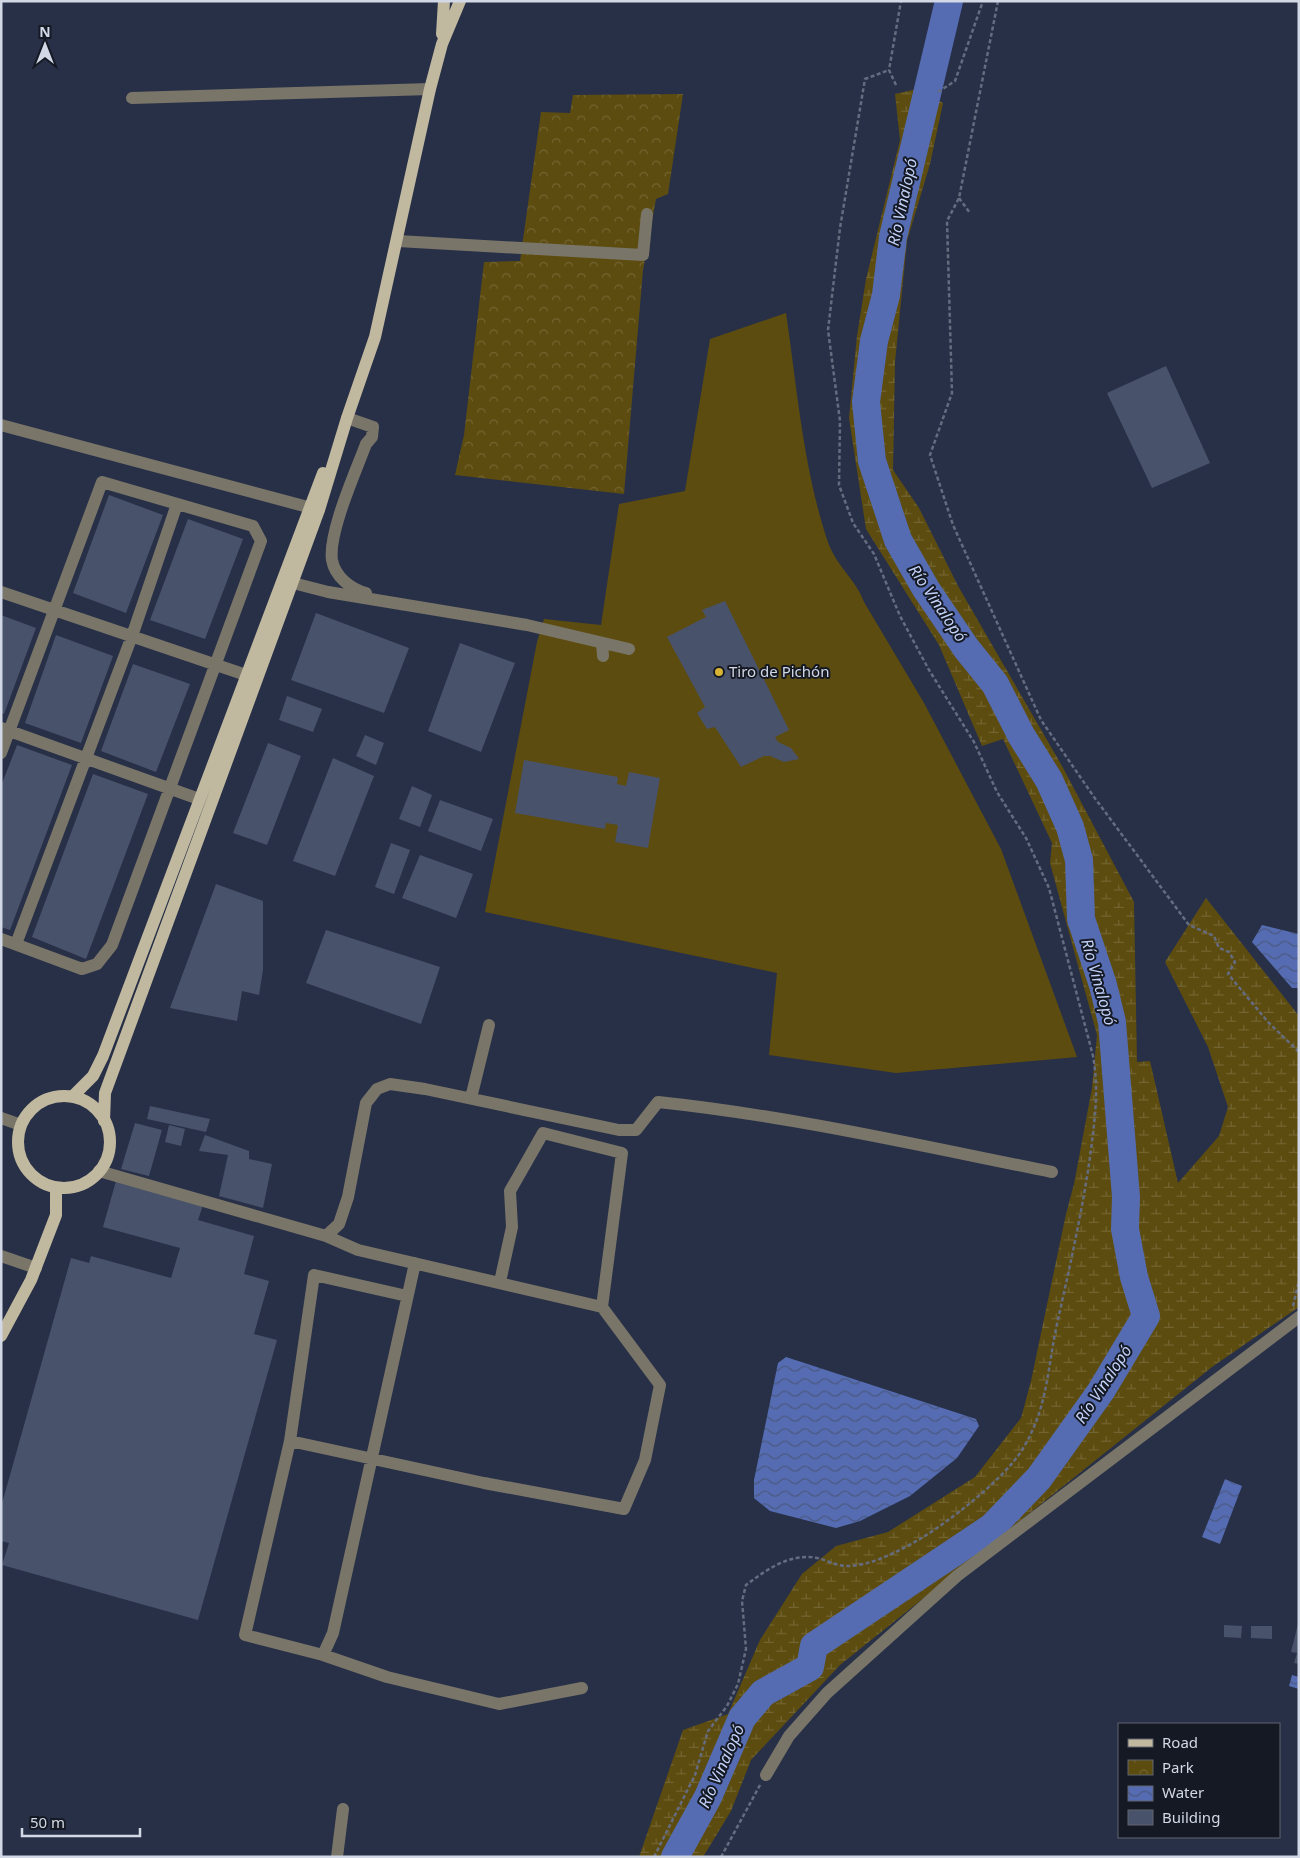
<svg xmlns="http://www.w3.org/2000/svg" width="1300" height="1858" viewBox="0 0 1300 1858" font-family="'Noto Sans',sans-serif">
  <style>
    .wetland { fill: url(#wetland-marsh) }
    .park { fill: url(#park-crowns) }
    .pitch { fill: #5d4c0f }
    .water { fill: url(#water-waves) }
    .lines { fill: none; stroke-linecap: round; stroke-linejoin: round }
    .river { stroke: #556cb2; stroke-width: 28 }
    .building { fill: #49526b }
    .path { stroke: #656c80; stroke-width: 2.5; stroke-dasharray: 4 2.5; stroke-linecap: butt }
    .minor { stroke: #797569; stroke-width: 12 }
    .major { stroke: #c1b99f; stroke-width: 12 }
    .poi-dot { fill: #d8b434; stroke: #151923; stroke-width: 2 }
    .labels { text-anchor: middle; stroke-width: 4; stroke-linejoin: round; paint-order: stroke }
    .poi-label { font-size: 15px; fill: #d2d8e6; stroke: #151923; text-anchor: start }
    .water-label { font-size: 16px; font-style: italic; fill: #c1d1f8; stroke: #151923 }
  </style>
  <defs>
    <pattern id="wetland-marsh" width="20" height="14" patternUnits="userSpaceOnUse" patternTransform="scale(1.25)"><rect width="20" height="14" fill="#5d4c0f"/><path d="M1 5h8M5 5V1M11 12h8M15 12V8" fill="none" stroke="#736532"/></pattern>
    <pattern id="park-crowns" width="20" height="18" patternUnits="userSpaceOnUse" patternTransform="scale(1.25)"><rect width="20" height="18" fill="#5d4c0f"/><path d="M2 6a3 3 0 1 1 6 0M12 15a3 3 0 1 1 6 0" fill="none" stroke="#736532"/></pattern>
    <pattern id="water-waves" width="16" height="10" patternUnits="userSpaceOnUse" patternTransform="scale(1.25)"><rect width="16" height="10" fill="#556cb2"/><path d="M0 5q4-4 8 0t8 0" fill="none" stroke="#4b5981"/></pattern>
  </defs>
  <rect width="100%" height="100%" fill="#283047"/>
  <path class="wetland" d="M917,89L943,103L930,164L907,241L895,362L893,470L919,508L958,586L1062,766L1134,902L1137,1062L1150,1061L1178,1183L1219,1136L1228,1107L1208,1047L1165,962L1206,898L1299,1016V1307L1212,1367L840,1665L751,1760L731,1811L703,1857H639L683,1730L728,1714L760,1640L802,1574L836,1546L888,1532L975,1477L1021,1418L1031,1381L1066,1214L1074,1184L1092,1088L1097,1035L1050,863L1052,843L1003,739L982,746L939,645L866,529L849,418L857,336L866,279L900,140L895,94Z"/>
  <path class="park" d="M683,94L668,194L656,199L643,270L624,494L455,475L464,435L484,262L520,261L541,112L570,113L573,95Z"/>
  <path class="pitch" d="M786,313C797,388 804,474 829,545C837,566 856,580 864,602L924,703L1001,849L1077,1057L896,1073L769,1055L777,973L485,912L537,642L544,619L601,625L619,504L685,491L710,339Z"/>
  <path class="water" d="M1262,925L1299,934V988H1292L1252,942Z
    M786,1357L976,1419L979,1426L957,1458L910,1496L860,1521L836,1528L770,1511L754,1498V1480L778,1363Z
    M1225,1479L1242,1486L1220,1544L1202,1537Z
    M1292,1675L1299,1677V1689L1289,1686Z"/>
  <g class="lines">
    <path class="river" d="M675,1857L708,1797L742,1718L763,1693L810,1667L814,1646L992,1527L1039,1478L1101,1391L1146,1316L1134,1277L1125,1229L1126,1197L1112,1022L1103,985L1081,919L1079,860L1070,827L1049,780L1021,735L995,684L966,648L926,589L898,540L872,461L866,402L874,341L886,295L893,237L949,1"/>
  </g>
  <path class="building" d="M1166,366L1210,463L1152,488L1107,393Z
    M109,495L163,515L126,613L73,593Z
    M188,519L243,539L205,639L150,620Z
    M725,601L789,730L775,737L778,742L791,748L799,759L784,762L770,756H764L741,767L715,727L707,729L697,713L705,707L667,637L706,617L702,610Z
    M316,613L409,648L384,713L291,680Z
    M1,615L36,628L4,714L1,713Z
    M56,635L113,656L81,743L25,723Z
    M460,643L515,663L481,752L428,731Z
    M133,664L190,684L156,772L101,751Z
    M287,696L322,709L313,732L279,720Z
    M365,735L384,743L376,765L356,756Z
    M268,743L301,756L267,845L233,833Z
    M17,745L72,765L10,930L1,927V786Z
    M333,758L374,776L335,876L293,861Z
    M524,760L618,777L617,784L626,786L629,772L660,778L648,848L615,842L618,825L606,823L605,829L515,813Z
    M93,774L148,794L86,959L32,937Z
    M412,786L432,795L420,827L399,819Z
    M440,800L493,819L481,851L428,831Z
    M391,843L410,850L394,894L375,887Z
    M420,855L473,874L456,918L402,898Z
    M216,884L263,901V970L259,995L242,991L237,1021L170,1008Z
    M326,930L440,967L421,1024L306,983Z
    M150,1106L210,1119L206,1132L147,1119Z
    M135,1123L162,1130L149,1176L121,1169Z
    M169,1125L185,1129L181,1146L165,1142Z
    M205,1135L249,1151V1159L272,1164L263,1208L219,1196L228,1155L199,1151Z
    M116,1181L203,1205L198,1220L254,1236L244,1274L269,1281L254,1334L277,1340L198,1620L2,1565L9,1543L1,1541V1507L71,1258L89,1263L91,1256L171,1278L180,1248L103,1227Z
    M1298,1624H1299V1664L1294,1663L1297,1653L1291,1652Z
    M1224,1625L1242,1626L1241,1638L1224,1637Z
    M1251,1626H1272V1639L1251,1638Z"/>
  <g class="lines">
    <path class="path" d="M998,1L959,198L947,221L952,393L930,455L953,525L1041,720L1094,797L1189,925L1214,936L1219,948L1229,952L1235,962L1228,974L1268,1022L1299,1052
      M896,85L889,70L901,1
      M938,92L955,81L983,1
      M959,198L970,213
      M1293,1306L1299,1281
      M654,1857L695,1775L708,1731L727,1706L738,1684L746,1649L742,1601L746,1585C765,1571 785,1556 810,1557C822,1557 834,1566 847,1566C871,1566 899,1551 920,1539C950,1521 1004,1479 1022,1450C1048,1408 1047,1370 1057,1324C1070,1266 1083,1208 1091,1150C1095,1118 1099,1089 1093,1056L1049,888L1026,838L997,792L974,742L929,670L900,616L874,554L853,523L839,485L840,421L828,330L840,228L865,79L889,70
      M721,1857L760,1785"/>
    <path class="minor" d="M132,98L430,89
      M398,241L643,255L647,214
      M347,418L373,427L372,437L366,444C356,471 328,533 332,560C335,577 351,589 366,593
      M1,425L319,510
      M293,583L328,592L527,625L629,649
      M1,592L246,675
      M602,643L603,656
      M1,728L199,799
      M1,753L102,482L253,526L261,541L112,945L97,964L82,969L1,939
      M16,944L132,636L177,504
      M471,1098L489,1025
      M1,1118L21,1125
      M99,1171L326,1236L339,1224L348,1197L366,1103L377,1089L390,1084L425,1089L619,1130H636L658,1102C791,1116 922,1146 1052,1172
      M1,1256L36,1268
      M415,1263L333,1633L323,1655L387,1677L499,1704L582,1688
      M500,1282L512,1227L510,1191L543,1133L622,1153L602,1307
      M290,1441L484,1483L624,1509L645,1460L660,1385L602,1307L358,1250L326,1236
      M323,1655L245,1635L290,1441L314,1275L407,1296
      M766,1775L789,1736L827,1693L957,1576L1299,1317
      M337,1857L343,1809"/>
    <path class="major" d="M442,34L444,1
      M18 1142a46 46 0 1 1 92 0a46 46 0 1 1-92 0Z
      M72,1097L93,1076L103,1056L323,473
      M104,1121L105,1093L319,510L347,418L375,337L430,89L442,44L460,1
      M1,1336L31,1280L56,1215V1188"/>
  </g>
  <circle class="poi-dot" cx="719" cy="672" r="5"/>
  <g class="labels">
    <g class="poi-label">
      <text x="729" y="677">Tiro de Pichón</text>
    </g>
    <g class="water-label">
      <text transform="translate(902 202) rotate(-78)" y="6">Río Vinalopó</text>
      <text transform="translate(938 603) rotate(56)" y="6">Río Vinalopó</text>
      <text transform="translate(1099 982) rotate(74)" y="6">Río Vinalopó</text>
      <text transform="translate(1103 1384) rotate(-57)" y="6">Río Vinalopó</text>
      <text transform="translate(721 1766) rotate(-66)" y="6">Río Vinalopó</text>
    </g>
  </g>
  <rect width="1300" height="1858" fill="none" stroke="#d2d8e6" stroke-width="5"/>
  <rect x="1118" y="1723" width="162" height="115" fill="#151923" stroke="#616571"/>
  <rect x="1128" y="1739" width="25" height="8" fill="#c1b99f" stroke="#616571"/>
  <text x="1162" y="1748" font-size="15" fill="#d2d8e6">Road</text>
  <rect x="1128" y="1760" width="25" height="15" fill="url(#park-crowns)" stroke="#616571"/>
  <text x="1162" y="1773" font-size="15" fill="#d2d8e6">Park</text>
  <rect x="1128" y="1786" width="25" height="15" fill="url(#water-waves)" stroke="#616571"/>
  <text x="1162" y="1798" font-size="15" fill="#d2d8e6">Water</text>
  <rect x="1128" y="1810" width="25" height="15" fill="#49526b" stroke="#616571"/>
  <text x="1162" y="1823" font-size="15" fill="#d2d8e6">Building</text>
  <g transform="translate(45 45)" stroke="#151923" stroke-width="4" paint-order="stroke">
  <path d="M0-4L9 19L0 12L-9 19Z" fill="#d2d8e6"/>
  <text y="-8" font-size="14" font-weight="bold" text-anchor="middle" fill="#d2d8e6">N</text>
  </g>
  <path d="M22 1828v8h118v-8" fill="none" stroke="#d2d8e6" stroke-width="2.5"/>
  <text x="30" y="1828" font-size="15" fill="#d2d8e6" stroke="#151923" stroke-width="4" paint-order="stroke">50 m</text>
</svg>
